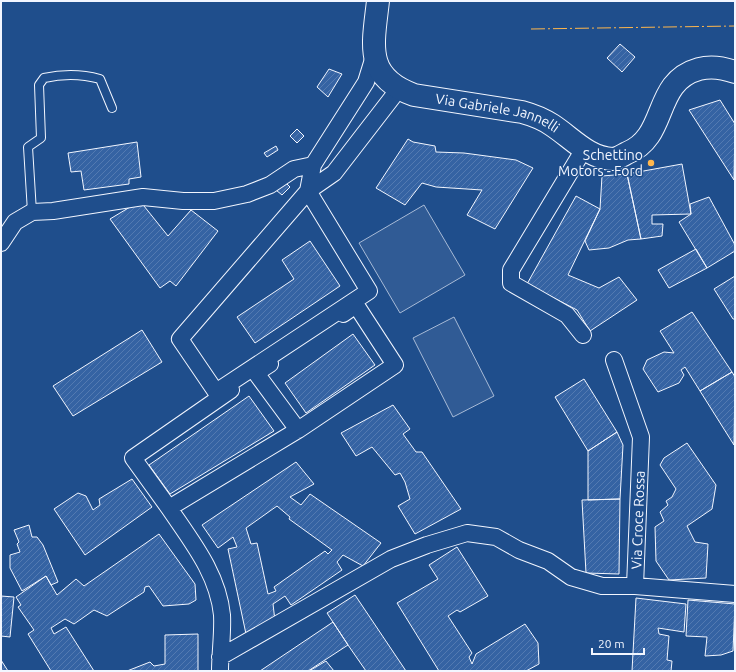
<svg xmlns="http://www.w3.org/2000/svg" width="736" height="672" viewBox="0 0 736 672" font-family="Ubuntu,sans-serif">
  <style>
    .built { fill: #305b95; stroke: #a8bbd7 }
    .building { fill: url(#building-hatch); stroke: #f2f6ff; fill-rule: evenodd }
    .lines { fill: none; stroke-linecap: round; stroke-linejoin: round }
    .service-casing { stroke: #f2f6ff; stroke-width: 10 }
    .minor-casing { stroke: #f2f6ff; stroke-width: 18 }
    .secondary-casing { stroke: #f2f6ff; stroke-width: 24 }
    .service { stroke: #1f4e8c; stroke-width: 8 }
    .minor { stroke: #1f4e8c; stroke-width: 16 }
    .secondary { stroke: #1f4e8c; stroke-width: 22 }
    .power { stroke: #ffb74d; stroke-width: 1; stroke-dasharray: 14 3 2 3; stroke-linecap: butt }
    .poi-dot { fill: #ffb74d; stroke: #1f4e8c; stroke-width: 1.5 }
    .labels { text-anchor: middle; stroke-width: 3; stroke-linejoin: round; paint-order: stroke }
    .street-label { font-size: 14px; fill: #f2f6ff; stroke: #1f4e8c }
    .poi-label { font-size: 14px; fill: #f2f6ff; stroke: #1f4e8c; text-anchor: end }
  </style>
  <defs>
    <pattern id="building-hatch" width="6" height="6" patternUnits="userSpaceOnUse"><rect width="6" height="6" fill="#3563a3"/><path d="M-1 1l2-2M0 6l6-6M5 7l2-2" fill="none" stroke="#537ab1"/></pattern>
  </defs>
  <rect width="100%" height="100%" fill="#1f4e8c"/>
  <path class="built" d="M424,205L465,275L400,313L359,243Z
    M454,317L494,396L453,417L413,338Z"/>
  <path class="building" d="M620,44L635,57L622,72L607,58Z
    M329,69L342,74L328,97L317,87Z
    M720,100L735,124L734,180L689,110Z
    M297,129L304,136L297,143L290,136Z
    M408,139L413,142L435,146L436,152L464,153L516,160L533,168L495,229L467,215L482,190L436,187L422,183L405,205L376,188Z
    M137,142L141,177L129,179V184L84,190L81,171L71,172L68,153Z
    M276,146L278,150L267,157L264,153Z
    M682,164L691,214L652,215V224H663L662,236L641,239L627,174Z
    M627,174L641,239L628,240L609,248L589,250L585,241L600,209L602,176Z
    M284,181L290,187L282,195L276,190Z
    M576,196L600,209L568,275L599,288L619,277L637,300L590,331L577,310L527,284Z
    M709,197L735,245V251L707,268L679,222L691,214L690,204Z
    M140,201L168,236L191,210L218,231L176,286L170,281L160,288L110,219Z
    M310,241L340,286L255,343L237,317L294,279L282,260Z
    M696,249L707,268L669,288L658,270Z
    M735,276V319H733L714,289Z
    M692,312L732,372L700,391L685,367L681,370L684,375L679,383L658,392L643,369L647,360L664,352L674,353L660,331Z
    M142,330L162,362L73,416L53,386Z
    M353,334L375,365L306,413L285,383Z
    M732,372L735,377L734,445L700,391Z
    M584,379L617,432L588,451L555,397Z
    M249,396L274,431L170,494L149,465Z
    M393,405L410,429L403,434L416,452H422L461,509L415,534L398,506L410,499L405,482L400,473L395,475L372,447L356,456L341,433Z
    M617,432L623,445L620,499L588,500V451Z
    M687,443L716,485L712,509L687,526L695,542L708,544L706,578L669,580L656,561L655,527L664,521L660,512L668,505L666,501L672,497L676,489L660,465L664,458Z
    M296,462L314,484L290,497L301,505L310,494L381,543L363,566L343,555L337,562L342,570L291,605L285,596L273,604L275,621L246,634L228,549L237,547L233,537L218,548L202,525ZM277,506L290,517L289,519L332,550L328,554L325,551L274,587L276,591L268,594L257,543L251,544L246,528Z
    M132,479L152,507L85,555L54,509L78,493L86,496L93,510L100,505L99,499Z
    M620,499L619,574L586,573L582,500Z
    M29,525L32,537H37L43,545L58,582L51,585L46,576L22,591L10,568V555L20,552L17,544L19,542L14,530Z
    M159,534L195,584L196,600L189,604L163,606L149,586L145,587L144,592L107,616L94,610L74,624L65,619L51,628L54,634L66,627L94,671H51L28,634L34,630L18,607L21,605L16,597L46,576L57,595L76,579L84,586Z
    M457,547L488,596L460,612L457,610L448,616L472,653L469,657L472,664L476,654L525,624L538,643L539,664L526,671H439L397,603L438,579L429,565Z
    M355,595L406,671H366L348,645L327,613Z
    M1,596L14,597L10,637L1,636Z
    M636,598L686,604L684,632L658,628L659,634L669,636L667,660L672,661L671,671H632Z
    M688,600L735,604L733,651L721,655L705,656L707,637L686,636Z
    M333,622L348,645L308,671H260Z
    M198,634V671H127L150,662L154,666L165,664V635Z
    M1,660L8,671H1Z
    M326,661L334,671H309Z"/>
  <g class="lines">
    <g class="service-casing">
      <path id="service" d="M32,212L28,147L41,138L39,85L44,78C62,74 82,74 100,79L112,108"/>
    </g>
    <g class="minor-casing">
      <path id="minor" d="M375,53L366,82L313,165L308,191L369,291L216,392L180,339L308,191L334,173L398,90
        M1,243L15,222L32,212L53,211L143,197L183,201H214L247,194L270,185L294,169L313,165
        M583,335L567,315L511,283V270L584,149
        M614,360L641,437L635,586L735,594
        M270,364L256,373L298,430
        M231,390L133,458L169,508L298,430L395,365L356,305L343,314
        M169,508C192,542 218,574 222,615C223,633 220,653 220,671
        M220,657L391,559L427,545L467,533L496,537L519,550L548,561L571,577L602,586H635"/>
    </g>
    <g class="secondary-casing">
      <g id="secondary">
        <path id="s1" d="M378,1C373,45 364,77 414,95L522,112C533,115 543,119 552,125C572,138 588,158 613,159C617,159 623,155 627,153C669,136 652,82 699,69C710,66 724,68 735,72"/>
      </g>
    </g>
    <use href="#service" class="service"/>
    <use href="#minor" class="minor"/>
    <use href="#secondary" class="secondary"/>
    <path class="power" d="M531,29L735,26"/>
  </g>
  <circle class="poi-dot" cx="651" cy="163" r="4"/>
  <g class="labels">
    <g class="street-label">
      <text dy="5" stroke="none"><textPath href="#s1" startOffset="199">Via Gabriele Jannelli</textPath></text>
      <text transform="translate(638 520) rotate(-88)" y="5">Via Croce Rossa</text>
    </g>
    <g class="poi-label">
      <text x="643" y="160">Schettino<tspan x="643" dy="16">Motors - Ford</tspan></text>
    </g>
  </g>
  <rect width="736" height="672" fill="none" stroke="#f2f6ff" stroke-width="4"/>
  <path d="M592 648v6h52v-6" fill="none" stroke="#f2f6ff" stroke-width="2"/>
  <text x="598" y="648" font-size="12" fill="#f2f6ff" stroke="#1f4e8c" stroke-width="3" paint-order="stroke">20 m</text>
</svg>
